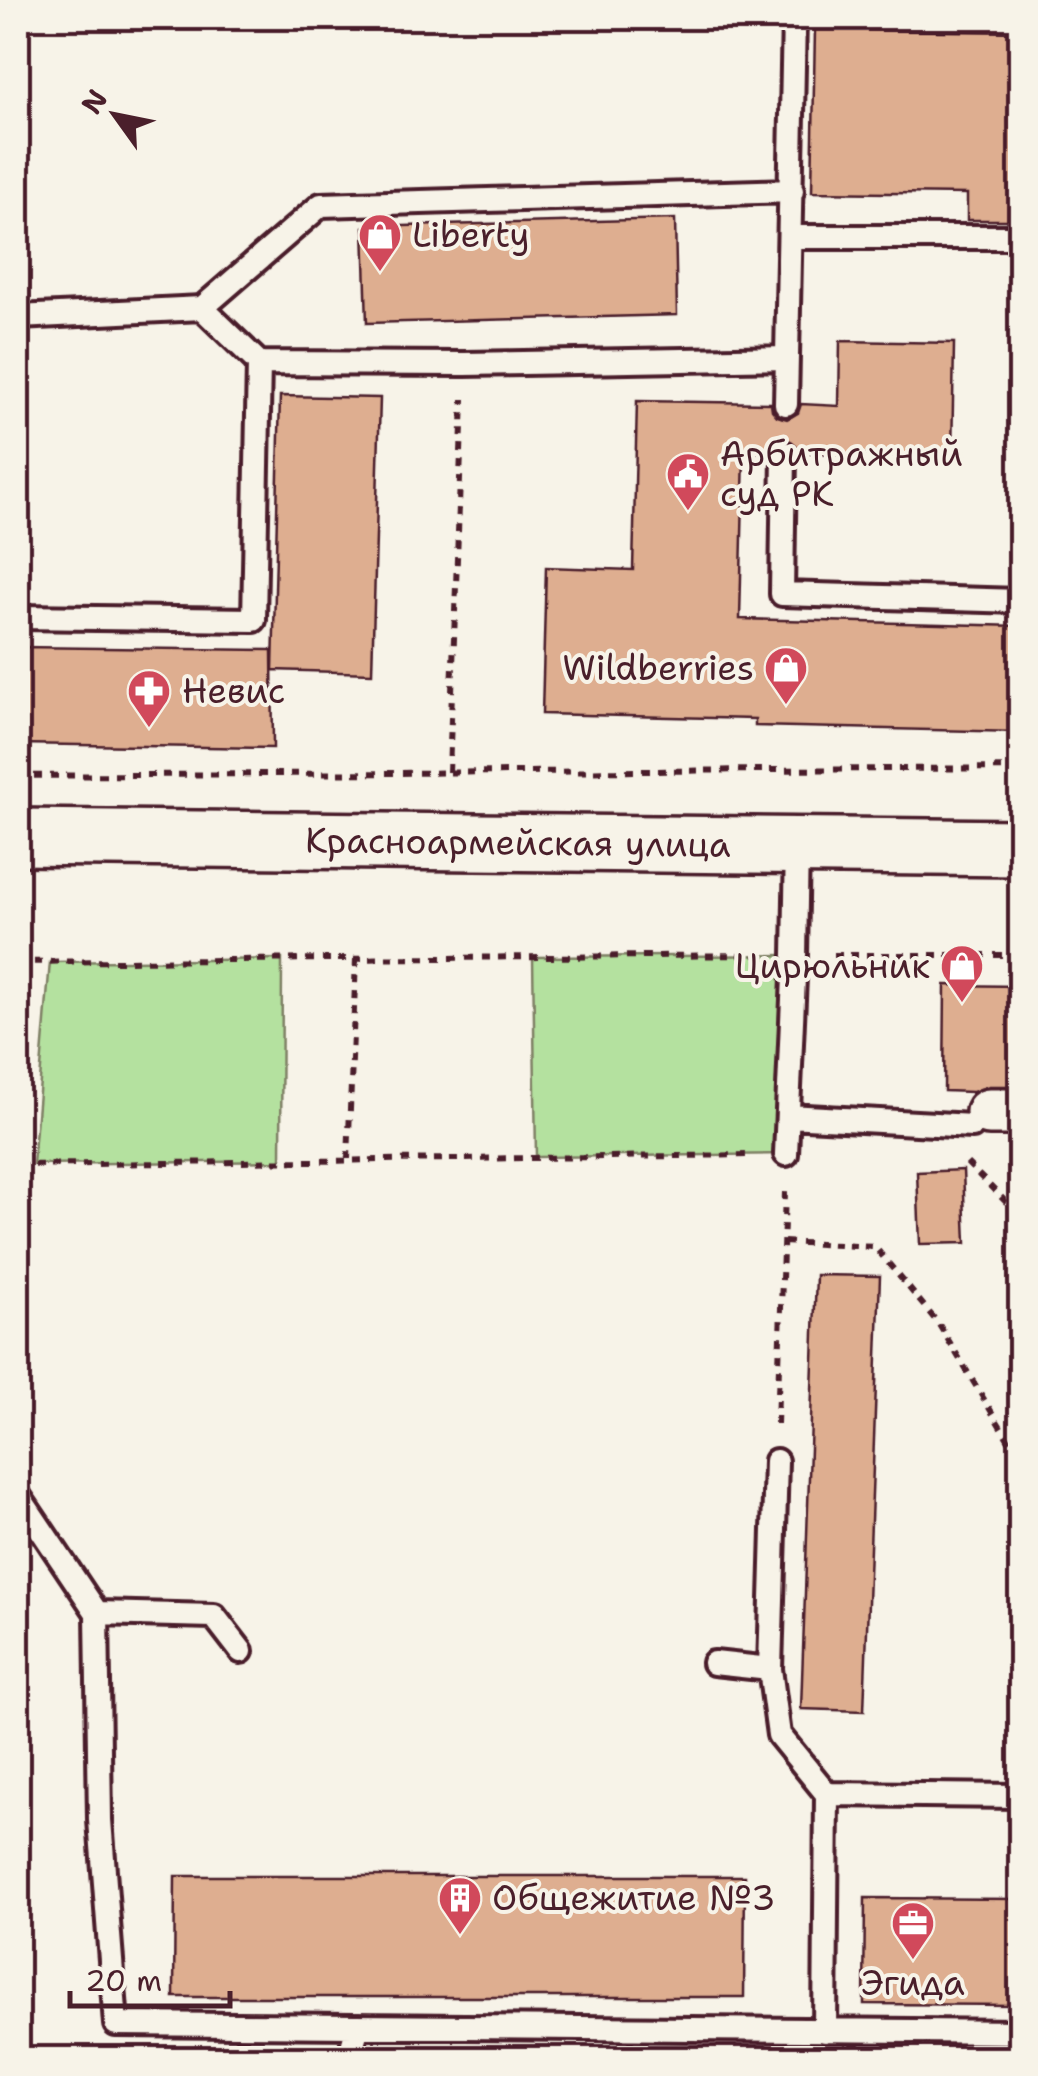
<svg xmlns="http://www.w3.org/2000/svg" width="1038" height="2076" viewBox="0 0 1038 2076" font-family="'Shantell Sans',sans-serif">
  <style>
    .green { fill: #b4e19f; stroke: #7f8065; stroke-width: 2.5 }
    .building { fill: #deae90; stroke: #4a1f2b; stroke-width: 2.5 }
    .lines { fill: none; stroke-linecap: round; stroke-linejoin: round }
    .lane-casing { stroke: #4a1f2b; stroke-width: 30 }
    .street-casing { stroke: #4a1f2b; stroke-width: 52 }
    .primary-casing { stroke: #4a1f2b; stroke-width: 62 }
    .path { stroke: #4a1f2b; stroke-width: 6; stroke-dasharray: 8 8; stroke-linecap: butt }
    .lane { stroke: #f7f3e8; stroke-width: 22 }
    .street { stroke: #f7f3e8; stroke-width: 45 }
    .primary { stroke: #f7f3e8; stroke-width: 55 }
    .labels { text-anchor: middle; stroke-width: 8; stroke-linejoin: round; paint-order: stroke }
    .poi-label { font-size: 35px; fill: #4a1f2b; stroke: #f7f3e8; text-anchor: start }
    .street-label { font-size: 35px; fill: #4a1f2b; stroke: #f7f3e8 }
  </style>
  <rect width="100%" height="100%" fill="#f7f3e8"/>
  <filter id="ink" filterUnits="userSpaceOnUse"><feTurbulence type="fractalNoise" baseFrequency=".01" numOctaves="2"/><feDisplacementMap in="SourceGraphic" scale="20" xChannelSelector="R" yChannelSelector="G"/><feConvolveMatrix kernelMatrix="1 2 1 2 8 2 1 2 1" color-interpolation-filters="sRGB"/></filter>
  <g filter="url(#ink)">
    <path class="green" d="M795,955L786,1154L536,1157L533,957Z
      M282,959L281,1161L33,1164L50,962Z"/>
    <path class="building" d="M815,29L1020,32V195H1015V220H967V194L812,192Z
      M675,219L677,315L367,323L364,227Z
      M840,341L954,343L952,457L799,453L796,445L785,438L776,440L769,452H744L740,619L1020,626V732L755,726V719L542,714L546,567L633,570L637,401L771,403L772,410L777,416L787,419L798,413L801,404L839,406Z
      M280,396L380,398L372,673L273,670Z
      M18,647L272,650L273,748L18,744Z
      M945,985L1020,986V1086H989L973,1092L944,1091Z
      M963,1170L966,1243L920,1244L917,1172Z
      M816,1275L880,1276L864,1711L801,1709Z
      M175,1876H745L744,1997H174Z
      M865,1898L1020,1899V2005L864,2004Z"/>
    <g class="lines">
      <g class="lane-casing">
        <path id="lane" d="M791,237H1020
          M202,308L259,363L465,364L787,358
          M18,317L202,308L321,205L792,191
          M786,404L794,18
          M784,453L782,594L1020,601
          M18,617L254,620L259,363
          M788,1116L972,1126
          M786,1154L795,955L797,845
          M776,1461L770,1669L779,1735L827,1794L825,2031
          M18,1495L97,1613L100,1820L116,2024L1020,2032
          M97,1613L214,1616L241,1651
          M714,1663L770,1669
          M827,1794L1020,1796
          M349,2058L358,2026"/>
      </g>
      <g class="street-casing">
        <path id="street" d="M989,1112H1020"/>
      </g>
      <g class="primary-casing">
        <g id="primary">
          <path id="s1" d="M18,837L1020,848"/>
        </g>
      </g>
      <path class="path" d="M449,772L463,399
        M18,776L1020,768
        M834,955H1020
        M18,962L756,955
        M348,1159L356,959
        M967,1163L1020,1216
        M18,1165L751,1155
        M784,1242L875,1247L938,1323L1020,1459
        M777,1424L785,1192"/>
      <use href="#lane" class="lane"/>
      <use href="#street" class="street"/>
      <use href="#primary" class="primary"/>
    </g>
  </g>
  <defs>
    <g id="shop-pin" transform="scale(2.25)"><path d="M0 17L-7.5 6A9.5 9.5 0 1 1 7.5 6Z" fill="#d1495b" stroke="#f7f3e8"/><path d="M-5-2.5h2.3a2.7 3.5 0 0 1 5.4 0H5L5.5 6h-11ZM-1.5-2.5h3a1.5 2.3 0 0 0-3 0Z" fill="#fff"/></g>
    <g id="civic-pin" transform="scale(2.25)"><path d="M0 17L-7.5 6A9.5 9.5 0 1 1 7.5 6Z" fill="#d1495b" stroke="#f7f3e8"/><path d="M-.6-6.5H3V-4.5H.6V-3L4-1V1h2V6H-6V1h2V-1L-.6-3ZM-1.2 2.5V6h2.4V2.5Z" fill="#fff"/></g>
    <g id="pharmacy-pin" transform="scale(2.25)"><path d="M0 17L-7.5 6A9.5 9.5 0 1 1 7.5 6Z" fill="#d1495b" stroke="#f7f3e8"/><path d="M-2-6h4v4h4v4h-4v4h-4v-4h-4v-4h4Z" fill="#fff"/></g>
    <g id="building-pin" transform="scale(2.25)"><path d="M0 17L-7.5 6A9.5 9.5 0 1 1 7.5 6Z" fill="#d1495b" stroke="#f7f3e8"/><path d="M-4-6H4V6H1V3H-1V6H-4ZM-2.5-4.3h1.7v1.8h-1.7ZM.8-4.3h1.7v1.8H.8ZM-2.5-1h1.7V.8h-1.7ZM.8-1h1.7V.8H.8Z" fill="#fff"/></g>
    <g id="office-pin" transform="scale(2.25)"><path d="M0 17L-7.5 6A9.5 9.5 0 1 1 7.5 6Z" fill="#d1495b" stroke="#f7f3e8"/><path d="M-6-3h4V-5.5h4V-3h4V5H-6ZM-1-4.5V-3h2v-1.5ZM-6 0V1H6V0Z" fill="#fff"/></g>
  </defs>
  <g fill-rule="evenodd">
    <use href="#shop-pin" x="380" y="235"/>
    <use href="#civic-pin" x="688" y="474"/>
    <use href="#shop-pin" x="786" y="668"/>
    <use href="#pharmacy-pin" x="149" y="691"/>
    <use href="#shop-pin" x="962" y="966"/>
    <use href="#building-pin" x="460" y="1898"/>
    <use href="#office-pin" x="913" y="1923"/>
  </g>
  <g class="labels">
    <g class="poi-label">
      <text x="412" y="247">Liberty</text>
      <text x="720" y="466">Арбитражный<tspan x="720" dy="40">суд РК</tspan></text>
      <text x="754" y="680" text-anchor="end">Wildberries</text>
      <text x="182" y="703">Невис</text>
      <text x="930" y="978" text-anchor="end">Цирюльник</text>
      <text x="492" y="1910">Общежитие №3</text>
      <text x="913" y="1995" text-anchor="middle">Эгида</text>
    </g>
    <g class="street-label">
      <text dy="12" stroke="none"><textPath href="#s1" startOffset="500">Красноармейская улица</textPath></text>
    </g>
  </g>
  <rect width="1038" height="2076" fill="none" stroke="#f7f3e8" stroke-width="60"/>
  <rect x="30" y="30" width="978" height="2016" fill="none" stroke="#4a1f2b" stroke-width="4" filter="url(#ink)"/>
  <g transform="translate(115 115) rotate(303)" stroke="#f7f3e8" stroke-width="8" paint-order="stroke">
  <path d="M0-8L18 38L0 25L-18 38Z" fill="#4a1f2b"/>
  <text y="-15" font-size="28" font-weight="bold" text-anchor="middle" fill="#4a1f2b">N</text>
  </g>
  <path d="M70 1991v15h160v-15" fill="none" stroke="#4a1f2b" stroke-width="5"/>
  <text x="85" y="1991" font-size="30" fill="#4a1f2b" stroke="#f7f3e8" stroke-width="8" paint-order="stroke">20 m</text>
</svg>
